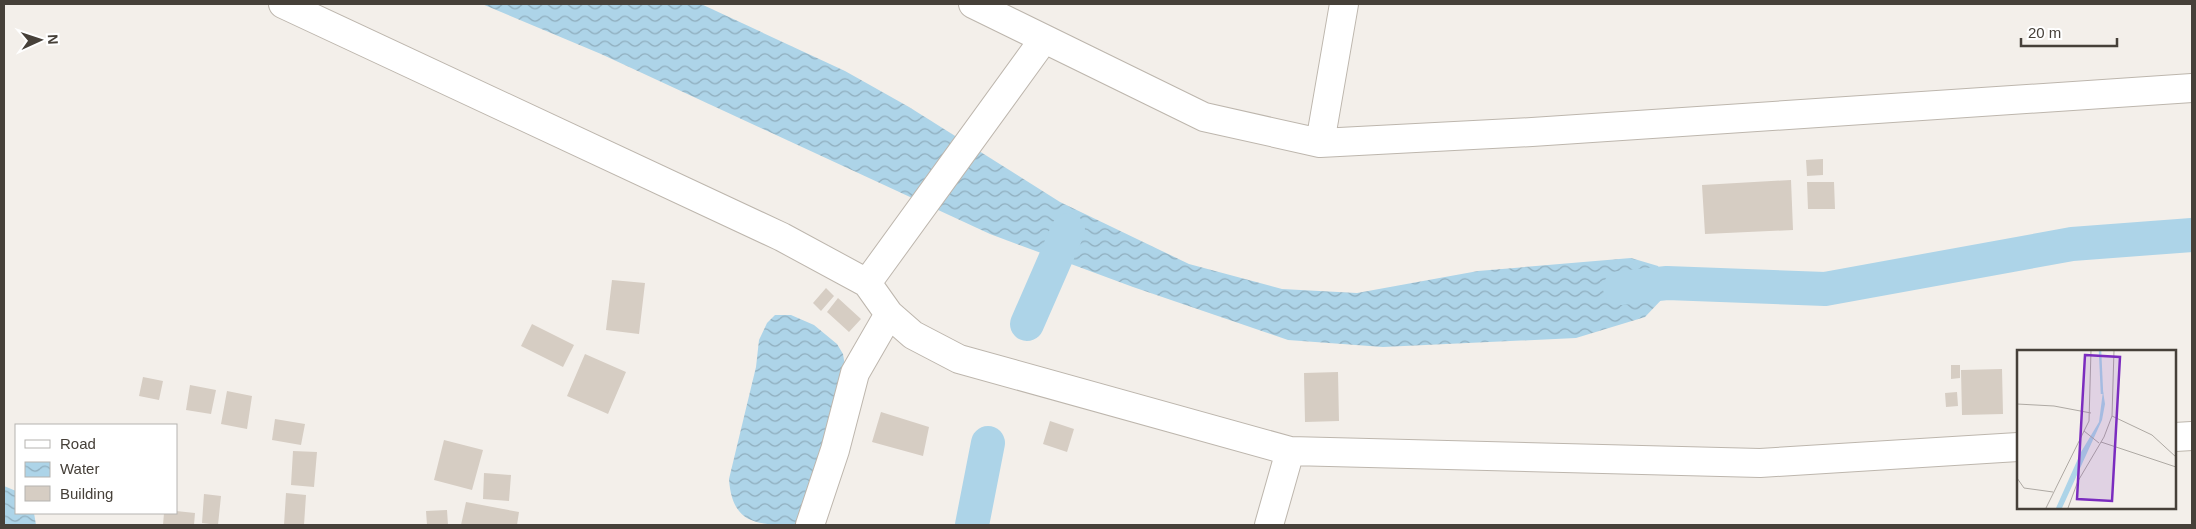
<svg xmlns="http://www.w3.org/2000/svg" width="2196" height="529" viewBox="0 0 2196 529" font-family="Arial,sans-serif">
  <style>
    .water { fill: url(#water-waves) }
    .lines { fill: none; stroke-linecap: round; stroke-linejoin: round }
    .canal { stroke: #add4e8; stroke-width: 34 }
    .building { fill: #d6cdc3 }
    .minor-casing { stroke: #bdb6ad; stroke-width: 30 }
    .minor { stroke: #fff; stroke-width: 28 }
    .inset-river { fill: none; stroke: #add4e8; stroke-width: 2.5 }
    .inset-road { fill: none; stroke: #aea9a3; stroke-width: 1 }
    .view { fill: #7b2cbf; fill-opacity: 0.15; stroke: #7b2cbf; stroke-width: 2.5 }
    .inset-edge { fill: none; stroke: #464039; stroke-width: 2.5 }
  </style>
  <defs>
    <pattern id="water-waves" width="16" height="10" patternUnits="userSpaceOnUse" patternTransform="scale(1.25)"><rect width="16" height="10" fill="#add4e8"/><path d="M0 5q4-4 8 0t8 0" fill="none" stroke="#8fadbd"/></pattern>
  </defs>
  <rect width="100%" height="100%" fill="#f3efea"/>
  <path class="water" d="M482,4H701L845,71L909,107L1060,202L1189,264L1282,289L1357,293L1478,271L1631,258L1658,266L1667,283L1664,297L1645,317L1576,338L1383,347L1288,340L1133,287L990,234L601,54Z
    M775,315H791L814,325L837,344L843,354L846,372L805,514L796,525C758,525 732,525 729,479L756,367L759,340L767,323Z
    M4,486L16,491V513H34L36,525H4Z"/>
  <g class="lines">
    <path class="canal" d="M1620,288L1667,283L1825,289L2072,244L2192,235
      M1027,324L1068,230
      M972,525L988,443"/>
  </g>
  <path class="building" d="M1823,159V175L1807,176L1806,160Z
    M1791,180L1793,230L1705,234L1702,185Z
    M1807,182H1834L1835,209H1808Z
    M612,280L645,283L639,334L606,330Z
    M826,288L834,296L821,311L813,303Z
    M838,298L861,319L849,332L827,312Z
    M532,324L574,345L563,367L521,346Z
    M585,354L626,372L608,414L567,396Z
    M1951,365H1960V378L1951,379Z
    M2002,369L2003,414L1962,415L1961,370Z
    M1338,372L1339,421L1305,422L1304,373Z
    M143,377L163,381L159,400L139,396Z
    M190,385L216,390L211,414L186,410Z
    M227,391L252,396L247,429L221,424Z
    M1957,392L1958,406L1946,407L1945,393Z
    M881,412L929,427L923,456L872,442Z
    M275,419L305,424L301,445L272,440Z
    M1050,421L1074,429L1067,452L1043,444Z
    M444,440L483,450L472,490L434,480Z
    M293,451L317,452L314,487L291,485Z
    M484,473L511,475L509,501L483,499Z
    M286,493L306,495L304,525H284Z
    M204,494L221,496L218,525L202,523Z
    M466,502L519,512L517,525H461Z
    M447,510L448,525H427L426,511Z
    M176,511L195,513L194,525H163L164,513Z"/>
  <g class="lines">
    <g class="minor-casing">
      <path id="minor" d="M283,4L782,237L867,283L889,314L913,335L959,359L1290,451L1760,463L2018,447
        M973,4L1204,117L1320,143L1532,132L2192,88
        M1320,143L1344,4
        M867,283L1044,39
        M2175,437L2192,436
        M810,525L835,450L855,373L889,314
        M1269,525L1290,451"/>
    </g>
    <use href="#minor" class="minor"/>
  </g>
  <g transform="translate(2017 350)">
    <rect width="159" height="159" fill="#f3efea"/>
    <path d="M86,41L88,54L85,70L45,158H39L64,102L82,72Z" fill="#add4e8"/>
    <path class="inset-river" d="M83,0L85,44"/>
    <path class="inset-road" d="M0,54L37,56L74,63M95,66L135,85L159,107M67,81L82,93M84,92L159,117M0,128L7,138L36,142M29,158L72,71L74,0M51,158L61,131L87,87L95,66L97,0"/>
    <path class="view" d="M68,5L103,7L95,151L60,149Z"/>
    <rect width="159" height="159" class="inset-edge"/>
  </g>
  <rect width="2196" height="529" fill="none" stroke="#464039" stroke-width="10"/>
  <rect x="15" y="424" width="162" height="90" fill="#ffffff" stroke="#b5b3b0"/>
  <rect x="25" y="440" width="25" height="8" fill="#ffffff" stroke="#b5b3b0"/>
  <text x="60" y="449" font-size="15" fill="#464039">Road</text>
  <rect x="25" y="462" width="25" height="15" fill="url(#water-waves)" stroke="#b5b3b0"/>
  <text x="60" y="474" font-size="15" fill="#464039">Water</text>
  <rect x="25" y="486" width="25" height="15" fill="#d6cdc3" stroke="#b5b3b0"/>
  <text x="60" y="499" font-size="15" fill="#464039">Building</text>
  <g transform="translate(40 40) rotate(87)" stroke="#ffffff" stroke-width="4" paint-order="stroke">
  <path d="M0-4L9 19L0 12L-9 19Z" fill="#464039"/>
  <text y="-8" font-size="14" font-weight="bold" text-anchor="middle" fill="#464039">N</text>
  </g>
  <path d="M2021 38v8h96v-8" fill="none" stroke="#464039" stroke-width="2.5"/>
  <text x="2028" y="38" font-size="15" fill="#464039" stroke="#ffffff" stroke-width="4" paint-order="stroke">20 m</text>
</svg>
